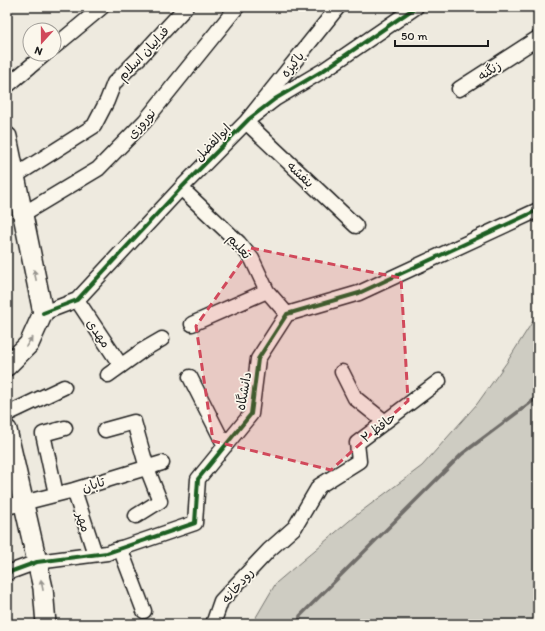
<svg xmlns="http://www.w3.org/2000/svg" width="545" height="631" viewBox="0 0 545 631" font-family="Itim,'Playpen Sans Arabic',sans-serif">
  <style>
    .green { fill: #ceccc2; stroke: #75746f }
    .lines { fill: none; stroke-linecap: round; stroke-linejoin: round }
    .stream { stroke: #6f6d69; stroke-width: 3.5 }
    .street-casing { stroke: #1c1c1c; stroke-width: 17 }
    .secondary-casing { stroke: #1c1c1c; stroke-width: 22 }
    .street { stroke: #fbf7ec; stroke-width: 14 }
    .secondary { stroke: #fbf7ec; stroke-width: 19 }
    .cycleway-casing { stroke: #fbf7ec; stroke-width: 6 }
    .cycleway { stroke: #1b5e20; stroke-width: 4 }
    .oneway { fill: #97948e }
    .marked { fill: #d1495b; fill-opacity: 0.2; stroke: #d1495b; stroke-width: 3; stroke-dasharray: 8 5; stroke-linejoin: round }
    .labels { text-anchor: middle; stroke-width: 3.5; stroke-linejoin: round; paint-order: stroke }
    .street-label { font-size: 13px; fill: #1c1c1c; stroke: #fbf7ec }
  </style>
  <rect width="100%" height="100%" fill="#eeeadf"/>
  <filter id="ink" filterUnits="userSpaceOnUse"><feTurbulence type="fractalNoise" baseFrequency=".025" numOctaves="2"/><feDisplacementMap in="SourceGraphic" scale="8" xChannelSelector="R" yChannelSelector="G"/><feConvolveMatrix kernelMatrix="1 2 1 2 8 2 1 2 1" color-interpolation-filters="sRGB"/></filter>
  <g filter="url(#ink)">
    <path class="green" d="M538,313V624H252L276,583L355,516L422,466L477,404L507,362Z"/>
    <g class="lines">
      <path class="stream" d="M299,624L300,616L462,454L538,397"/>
      <g class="street-casing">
        <path id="street" d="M338,7L246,122L356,226
          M54,47L102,7
          M7,86L45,54
          M459,89L538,38
          M15,176L94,126L107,101L114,83L140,57L186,7
          M181,188L239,243L252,259L267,291L287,314
          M23,214L98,169L145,121L237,7
          M77,300L121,366
          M43,313L77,300L181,188L249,119L275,99L324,70L416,7
          M192,324L267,291
          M342,372L355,398L385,422
          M108,375L143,350L162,339
          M190,377L225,446
          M7,414L64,387
          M105,430L134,422L147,468L160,501L136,516
          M74,490L95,554
          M56,494L43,434L65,428
          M7,507L74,490L162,463
          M120,548L144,611
          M7,573L37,562L107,553L195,523L198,479L251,414L258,359L287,314L359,293L538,210
          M213,624L221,601L269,550L295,527L319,486L359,461L357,443L439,381"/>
      </g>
      <g class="secondary-casing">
        <path id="secondary" d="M7,137L43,313L29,344L7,366
          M7,430L43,588L46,624"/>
      </g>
      <use href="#street" class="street"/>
      <use href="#secondary" class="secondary"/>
      <g class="cycleway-casing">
        <path id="cycleway" d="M43,313L77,300L181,188L249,119L275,99L324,70L416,7
          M7,573L37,562L107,553L195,523L198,479L251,414L258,359L287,314L359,293L538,210"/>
      </g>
      <use href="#cycleway" class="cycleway"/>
    </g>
    <defs><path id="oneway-solid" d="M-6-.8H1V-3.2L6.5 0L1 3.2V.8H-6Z"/></defs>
    <g class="oneway">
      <use href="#oneway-solid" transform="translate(35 275) rotate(-102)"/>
      <use href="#oneway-solid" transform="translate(29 342) rotate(-57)"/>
      <use href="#oneway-solid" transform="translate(42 585) rotate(-101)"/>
    </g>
  </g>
  <path class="marked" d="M251,248L401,278L408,401L331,470L213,441L196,326Z"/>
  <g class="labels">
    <g class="street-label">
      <text transform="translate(143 53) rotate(-47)" y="5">فداییان اسلام</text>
      <text transform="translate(292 64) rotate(-51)" y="5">پاکیزه</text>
      <text transform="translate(489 70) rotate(-33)" y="5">زنگنه</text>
      <text transform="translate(141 123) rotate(-48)" y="5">نوروزی</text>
      <text transform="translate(212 142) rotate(-46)" y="5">ابوالفضل</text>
      <text transform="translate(301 174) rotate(43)" y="5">بنفشه</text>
      <text transform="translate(240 246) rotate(49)" y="5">تعلیم</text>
      <text transform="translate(99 333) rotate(56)" y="5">مهدی</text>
      <text transform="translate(243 391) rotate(-80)" y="5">دانشگاه</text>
      <text transform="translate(378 427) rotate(-38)" y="5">حافظ ۲</text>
      <text transform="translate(93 484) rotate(-17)" y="5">تابان</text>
      <text transform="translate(84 522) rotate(72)" y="5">مهر</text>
      <text transform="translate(237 585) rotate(-49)" y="5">رودخانه</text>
    </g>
  </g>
  <rect width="545" height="631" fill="none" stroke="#fbf7ec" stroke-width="24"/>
  <rect x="12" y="12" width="521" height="607" fill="none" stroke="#1c1c1c" stroke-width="1.5" filter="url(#ink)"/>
  <g transform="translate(42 42) rotate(201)"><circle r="19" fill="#fbf7ec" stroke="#a29f99"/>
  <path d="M0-3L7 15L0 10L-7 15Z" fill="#d1495b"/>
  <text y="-6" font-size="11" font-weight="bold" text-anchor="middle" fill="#1c1c1c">N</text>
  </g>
  <path d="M395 40v6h93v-6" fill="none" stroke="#1c1c1c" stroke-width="2"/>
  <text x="401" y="40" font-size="12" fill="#1c1c1c" stroke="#fbf7ec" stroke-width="3" paint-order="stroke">50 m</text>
</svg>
